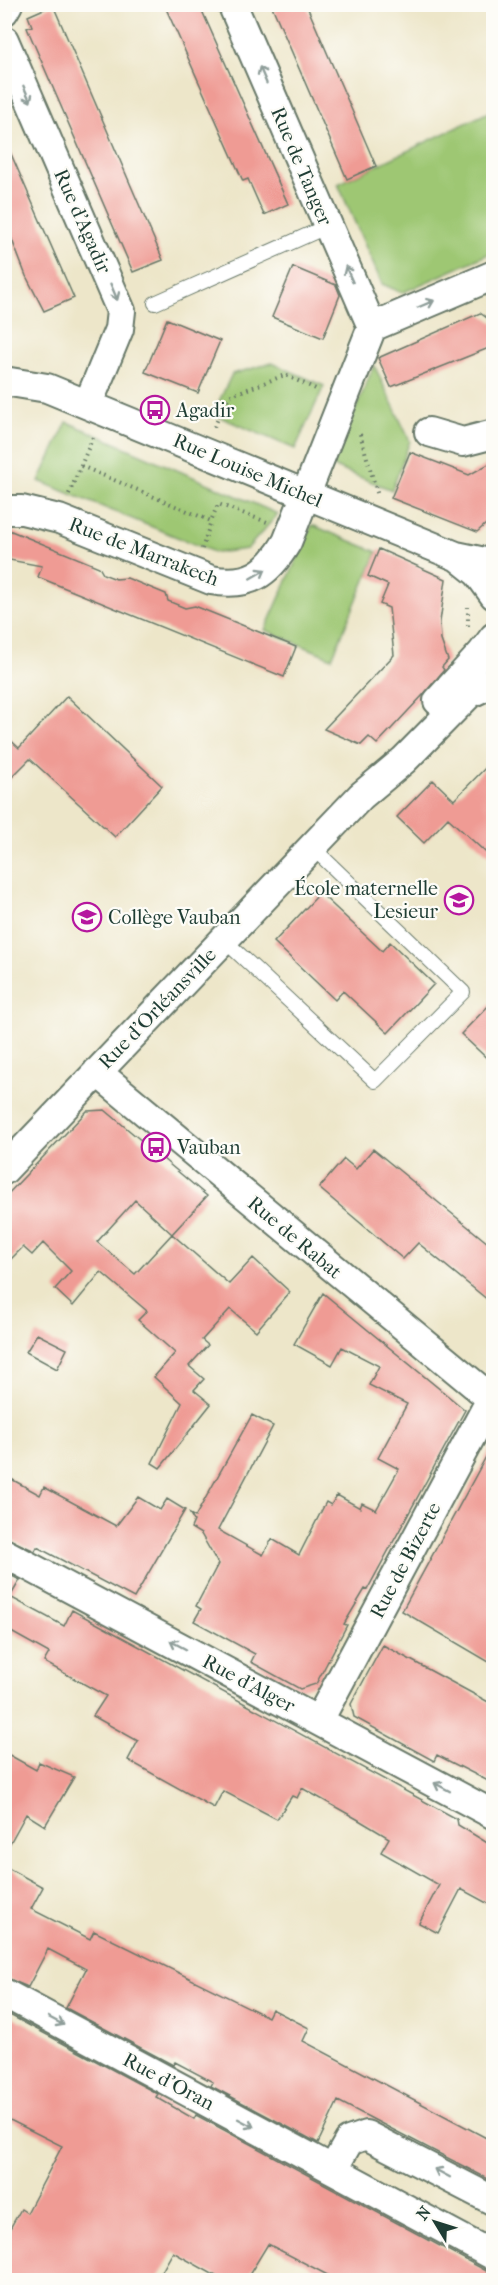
<svg xmlns="http://www.w3.org/2000/svg" width="498" height="2285" viewBox="0 0 498 2285" font-family="'IM FELL French Canon',serif">
  <style>
    .green { fill: #9ec773; stroke: #5e8254; stroke-width: 1.5 }
    .building { fill: #ef9b94; fill-rule: evenodd }
    .lines { fill: none; stroke-linecap: round; stroke-linejoin: round }
    .lane-casing { stroke: #677868; stroke-width: 16 }
    .street-casing { stroke: #677868; stroke-width: 32 }
    .path { stroke: #677868; stroke-width: 4; stroke-dasharray: 1.5 4.5; stroke-linecap: butt }
    .lane { stroke: #fff; stroke-width: 14 }
    .street { stroke: #fff; stroke-width: 28 }
    .oneway { stroke: #8f9e9a }
    .labels { text-anchor: middle; stroke-width: 4.5; stroke-linejoin: round; paint-order: stroke }
    .street-label { font-size: 20px; fill: #1f3d34; stroke: #fdfcf7 }
    .poi-label { font-size: 20px; fill: #1f3d34; stroke: #fdfcf7; text-anchor: start }
  </style>
  <rect width="100%" height="100%" fill="#fdfcf7"/>
  <filter id="ink" filterUnits="userSpaceOnUse"><feTurbulence type="fractalNoise" baseFrequency=".0167" numOctaves="2"/><feDisplacementMap in="SourceGraphic" scale="12" xChannelSelector="R" yChannelSelector="G"/><feConvolveMatrix kernelMatrix="1 2 1 2 8 2 1 2 1" color-interpolation-filters="sRGB"/></filter>
  <filter id="wash" filterUnits="userSpaceOnUse"><feTurbulence type="fractalNoise" baseFrequency=".008" numOctaves="4" result="noise"/><feDisplacementMap in="SourceGraphic" scale="24" xChannelSelector="R" yChannelSelector="G"/><feGaussianBlur stdDeviation="1.35" result="paint"/><feColorMatrix in="noise" values="0 0 0 0 0 0 0 0 0 0 0 0 0 0 0 0 0 1.4 0 .05"/><feComposite in="paint" operator="in"/></filter>
  <g filter="url(#wash)">
    <rect width="100%" height="100%" fill="#ede6c9"/>
    <path class="green" d="M493,110V252L402,293L382,284L338,184Z
      M272,363L324,386L295,449L213,414L232,374Z
      M374,365L410,441L392,490L332,466Z
      M67,422L278,514L247,549L216,553L39,481Z
      M312,525L377,552L332,658L265,630Z"/>
    <g id="blocks">
      <path class="building" d="M164,4H199L288,204L264,215L248,179L243,181Z
        M271,4H306L376,166L347,179Z
        M53,5L163,260L133,272L27,28L32,26L28,16Z
        M4,138L74,298L44,311L26,276L4,219Z
        M293,267L336,285L340,295L323,338L272,317Z
        M480,313L494,323V346L391,387L378,358Z
        M167,319L220,341L198,393L145,372Z
        M410,452L469,475L494,461V517L477,532L391,498Z
        M4,528L99,567L103,574L116,579L127,578L166,594L168,601L185,608L195,606L296,647L284,677L38,577L42,566L4,559Z
        M379,549L446,579L440,622L441,640L448,660L442,667L444,670L423,695L377,744L369,737L361,745L324,729L394,655L389,608L380,604L388,585L368,576Z
        M67,696L162,786L115,837L30,759L4,785V734L19,748Z
        M494,759V860L448,818L424,843L397,817L433,780L454,800Z
        M320,893L382,951L390,942L434,984L388,1033L343,991L335,1000L274,942Z
        M494,1000V1065L461,1034Z
        M105,1110L207,1196L172,1234L229,1284L253,1258L290,1292L256,1331L230,1309L202,1340L208,1345L189,1366L204,1379L194,1390L211,1404L160,1468L152,1463L182,1403L154,1377L175,1353L138,1320L147,1311L101,1272L73,1306L55,1289L71,1271L43,1243L32,1255L23,1247L4,1266V1198L87,1111ZM135,1200L172,1234L135,1274L97,1242Z
        M373,1149L494,1248V1305L418,1243L403,1259L319,1188L344,1159L356,1169Z
        M323,1293L465,1410L367,1590L365,1589L344,1624L347,1625L316,1684L300,1689L251,1662L255,1654L194,1621L201,1609L196,1606L218,1564L201,1534L191,1528L194,1521L190,1514L195,1517L252,1415L273,1426L218,1530L263,1555L272,1539L299,1555L326,1502L331,1505L337,1495L360,1508L362,1503L376,1510L399,1469L378,1458L407,1404L369,1385L379,1366L342,1347L332,1365L294,1344Z
        M37,1334L67,1349L57,1369L26,1352Z
        M494,1442V1665L402,1611Z
        M4,1475L40,1495L44,1487L116,1526L138,1497L160,1510L167,1499L185,1510L134,1598L37,1547L35,1551L4,1537Z
        M4,1572L20,1580L10,1597L64,1626L72,1610L457,1819L458,1825L494,1847V1907L461,1889L438,1933L419,1923L439,1885L381,1852L389,1838L357,1819L302,1788L297,1798L292,1796L277,1819L223,1791L214,1808L128,1760L138,1741L93,1716L106,1696L44,1662L49,1653L4,1628Z
        M383,1645L494,1705V1784L437,1755L434,1761L354,1717L351,1704Z
        M4,1752L36,1770L39,1762L74,1777L45,1826L26,1814L4,1854Z
        M4,1866L43,1887L31,1909L90,1939L94,1931L268,2017L272,2009L309,2028L303,2041L494,2142V2182L338,2101L318,2143L211,2086L213,2082L175,2062L173,2065L66,2008L86,1969L48,1949L28,1987L4,1977L7,1969L4,1967Z
        M4,2012L158,2094L156,2097L194,2119L196,2115L494,2275V2280H337L268,2244L246,2280H223L173,2252L157,2280H4V2239L21,2209L27,2213L62,2146L4,2117Z"/>
    </g>
  </g>
  <g filter="url(#ink)">
    <use href="#blocks" fill-opacity="0" stroke="#677868" stroke-width="1.5"/>
    <g class="lines">
      <g class="lane-casing">
        <path id="lane" d="M155,303L328,226
          M223,939L375,1081L463,992L312,847"/>
      </g>
      <g class="street-casing">
        <path id="street" d="M232,4L372,327
          M4,11L8,4
          M4,40L121,311L119,329L88,404
          M4,381L47,388L456,556L494,564
          M429,432L463,442L494,434
          M4,510H22L59,519L211,580C249,587 268,574 287,542L372,327L494,275
          M458,557L478,573L494,595
          M438,701L482,653L494,637
          M97,1072L494,1401
          M4,1170L361,796L404,760L469,694L494,682
          M4,1553L494,1815
          M319,1720L491,1399
          M4,1993L494,2256
          M333,2169L349,2141L366,2135L494,2201"/>
      </g>
      <path class="path" d="M214,427L229,396L285,375L318,390
        M360,434L378,496
        M81,466L211,521L218,504L267,522
        M69,494L93,437
        M202,549L211,521
        M468,626V607"/>
      <use href="#lane" class="lane"/>
      <use href="#street" class="street"/>
    </g>
    <defs><path id="oneway-shaft" d="M-6 0H5M1.5-3L5.5 0L1.5 3" fill="none" stroke-width="1.6" stroke-linecap="round" stroke-linejoin="round" transform="scale(1.5)"/></defs>
    <g class="oneway">
      <use href="#oneway-shaft" transform="translate(263 75) rotate(-113)"/>
      <use href="#oneway-shaft" transform="translate(27 94) rotate(66)"/>
      <use href="#oneway-shaft" transform="translate(349 274) rotate(-114)"/>
      <use href="#oneway-shaft" transform="translate(114 292) rotate(67)"/>
      <use href="#oneway-shaft" transform="translate(426 304) rotate(-23)"/>
      <use href="#oneway-shaft" transform="translate(258 574) rotate(-30)"/>
      <use href="#oneway-shaft" transform="translate(178 1645) rotate(-152)"/>
      <use href="#oneway-shaft" transform="translate(442 1787) rotate(-152)"/>
      <use href="#oneway-shaft" transform="translate(56 2021) rotate(28)"/>
      <use href="#oneway-shaft" transform="translate(246 2123) rotate(28)"/>
      <use href="#oneway-shaft" transform="translate(442 2173) rotate(-152)"/>
    </g>
  </g>
  <defs>
    <g id="bus-ring" transform="scale(1.5)"><circle r="9.5" fill="#fdfcf7" stroke="#b5179e" stroke-width="1.5"/><path d="M-5-6H5V4H4V6H2V4H-2V6H-4V4H-5ZM-3.5-4V0h7V-4ZM-3.5 1.2v1.5H-2V1.2ZM2 1.2v1.5H3.5V1.2Z" fill="#b5179e"/></g>
    <g id="school-ring" transform="scale(1.5)"><circle r="9.5" fill="#fdfcf7" stroke="#b5179e" stroke-width="1.5"/><path d="M0-5L7-2L0 1L-7-2ZM-4 1L0 2.5L4 1V4Q0 6-4 4Z" fill="#b5179e"/></g>
  </defs>
  <g fill-rule="evenodd">
    <use href="#bus-ring" x="155" y="410"/>
    <use href="#school-ring" x="459" y="900"/>
    <use href="#school-ring" x="87" y="917"/>
    <use href="#bus-ring" x="156" y="1147"/>
  </g>
  <g class="labels">
    <g class="street-label">
      <text transform="translate(302 166) rotate(67)" y="7">Rue de Tanger</text>
      <text transform="translate(83 221) rotate(66)" y="7">Rue d'Agadir</text>
      <text transform="translate(248 470) rotate(23)" y="7">Rue Louise Michel</text>
      <text transform="translate(144 551) rotate(21)" y="7">Rue de Marrakech</text>
      <text transform="translate(157 1008) rotate(-46)" y="7">Rue d'Orléansville</text>
      <text transform="translate(295 1237) rotate(40)" y="7">Rue de Rabat</text>
      <text transform="translate(405 1560) rotate(-62)" y="7">Rue de Bizerte</text>
      <text transform="translate(249 1683) rotate(28)" y="7">Rue d'Alger</text>
      <text transform="translate(169 2081) rotate(28)" y="7">Rue d'Oran</text>
    </g>
    <g class="poi-label">
      <text x="176" y="417">Agadir</text>
      <text x="438" y="895" text-anchor="end">École maternelle<tspan x="438" dy="23">Lesieur</tspan></text>
      <text x="108" y="924">Collège Vauban</text>
      <text x="177" y="1154">Vauban</text>
    </g>
  </g>
  <rect width="498" height="2285" fill="none" stroke="#fdfcf7" stroke-width="24"/>
  <g transform="translate(435 2222) rotate(308)" stroke="#fdfcf7" stroke-width="4.5" paint-order="stroke">
  <path d="M0-4.5L10 22L0 15L-10 22Z" fill="#1f3d34"/>
  <text y="-9" font-size="16" font-weight="bold" text-anchor="middle" fill="#1f3d34">N</text>
  </g>
</svg>
